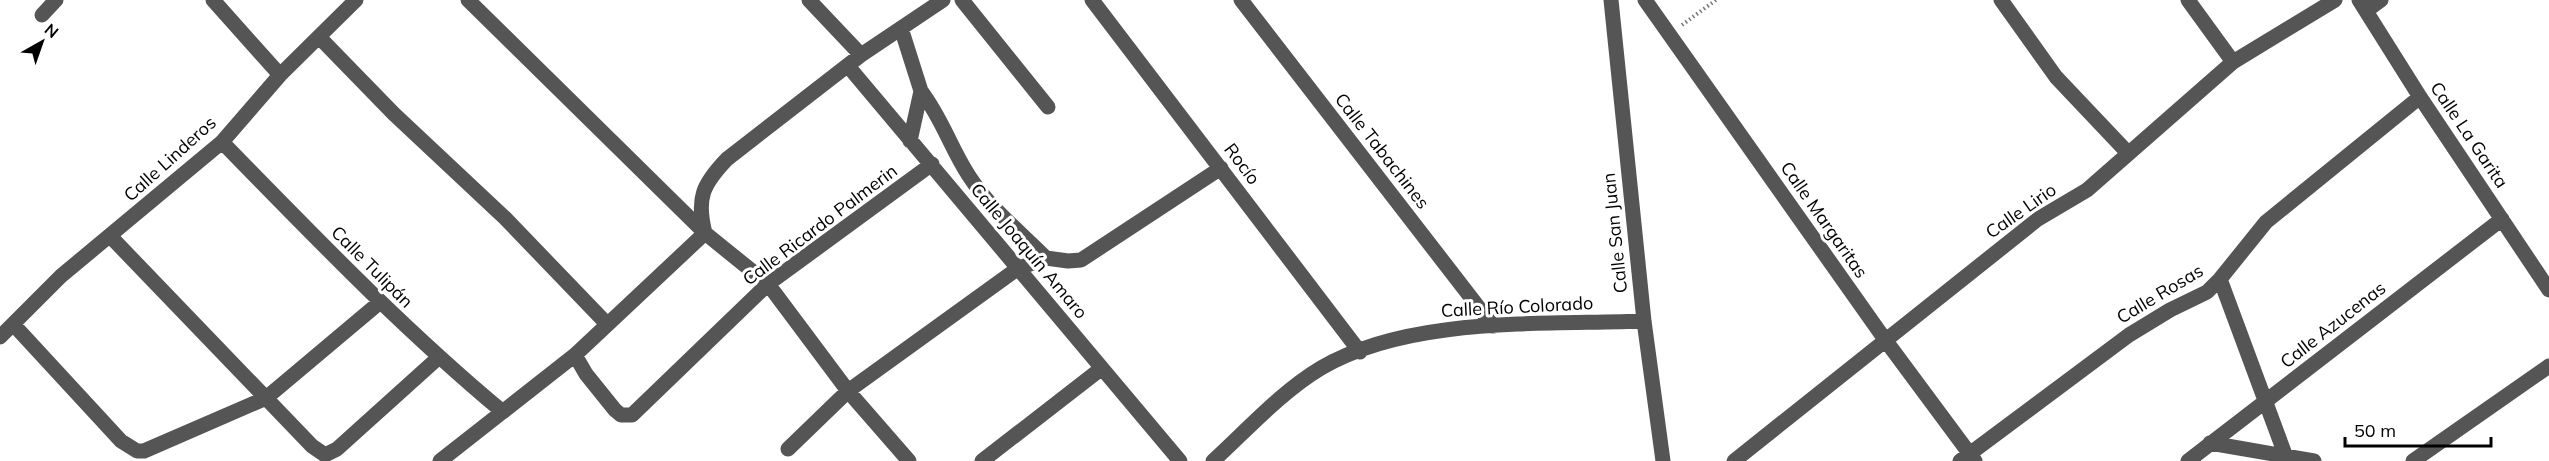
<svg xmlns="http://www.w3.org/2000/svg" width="2549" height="461" viewBox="0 0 2549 461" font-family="Mulish,sans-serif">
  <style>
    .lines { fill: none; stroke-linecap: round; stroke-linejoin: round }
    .path { stroke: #777; stroke-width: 4; stroke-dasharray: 1.5 3; stroke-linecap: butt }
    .minor { stroke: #555; stroke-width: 15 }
    .labels { text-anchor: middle; stroke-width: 6; stroke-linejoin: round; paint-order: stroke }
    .street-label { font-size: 18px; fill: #000; stroke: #fff }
  </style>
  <rect width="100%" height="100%" fill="#fff"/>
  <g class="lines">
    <path class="path" d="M1682,25L1716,0"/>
    <path class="minor" d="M213,0L280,75
      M468,0L705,233L768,284L848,391L909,461
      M809,0L861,55
      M962,0L1048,107
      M1092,0L1360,352
      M1241,0L1493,326
      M1611,0L1644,321L1663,461
      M1645,0L1886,341L1975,461
      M2001,0L2056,77L2128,153
      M2188,0L2233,62
      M2359,0L2420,97L2549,290
      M2366,11L2381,0
      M42,15L56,0
      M901,28L921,91L910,141
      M320,38L394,114L505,218L607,324
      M848,66L1180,461
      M921,91C943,120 950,147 969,176C989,207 1020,232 1046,258
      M222,142C313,235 402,328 503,412
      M111,237L312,446L325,455L337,449L438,358
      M2220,279L2286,457
      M13,324L121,441L137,451H144L266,398L379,303
      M0,337L61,276L222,142L280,75L356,0
      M575,355L586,374L615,410L621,415H632L768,284L932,164
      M2210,443L2314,461
      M788,449L848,391L1017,269L1046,258L1068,261L1081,260L1221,168
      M440,461L575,355L705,233C696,198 703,184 727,159L861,55L943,0
      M982,461L1102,368
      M1213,461C1247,430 1281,392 1321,368C1409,316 1544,325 1644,321
      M1734,461L2038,219L2087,190L2233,62L2335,0
      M1960,461L2129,335L2170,310L2207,292L2220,279L2266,222L2420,97
      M2188,461L2502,219
      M2413,461L2549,366"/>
  </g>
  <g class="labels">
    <g class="street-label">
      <text transform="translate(2469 135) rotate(56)" y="6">Calle La Garita</text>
      <text transform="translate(1382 151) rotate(52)" y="6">Calle Tabachines</text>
      <text transform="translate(170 159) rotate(-42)" y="6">Calle Linderos</text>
      <text transform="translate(1242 164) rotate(53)" y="6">Rocío</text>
      <text transform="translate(2021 211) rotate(-35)" y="6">Calle Lirio</text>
      <text transform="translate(1824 220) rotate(55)" y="6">Calle Margaritas</text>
      <text transform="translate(820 225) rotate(-37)" y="6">Calle Ricardo Palmerin</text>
      <text transform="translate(1615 233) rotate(-96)" y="6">Calle San Juan</text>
      <text transform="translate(1029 251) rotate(50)" y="6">Calle Joaquín Amaro</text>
      <text transform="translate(372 267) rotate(45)" y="6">Calle Tulipán</text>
      <text transform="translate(2160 294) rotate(-31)" y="6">Calle Rosas</text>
      <text transform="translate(1517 307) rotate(-3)" y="6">Calle Río Colorado</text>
      <text transform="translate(2333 325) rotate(-38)" y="6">Calle Azucenas</text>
    </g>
  </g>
  <g transform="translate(42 42) rotate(40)" stroke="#ffffff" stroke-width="4.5" paint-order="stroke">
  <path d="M0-4.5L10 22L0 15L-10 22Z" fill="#000000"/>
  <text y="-9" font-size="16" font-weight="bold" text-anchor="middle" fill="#000000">N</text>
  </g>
  <path d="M2345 437v9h146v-9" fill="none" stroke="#000000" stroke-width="3"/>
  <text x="2354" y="437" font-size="18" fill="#000000" stroke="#ffffff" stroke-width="4.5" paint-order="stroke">50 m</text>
</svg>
